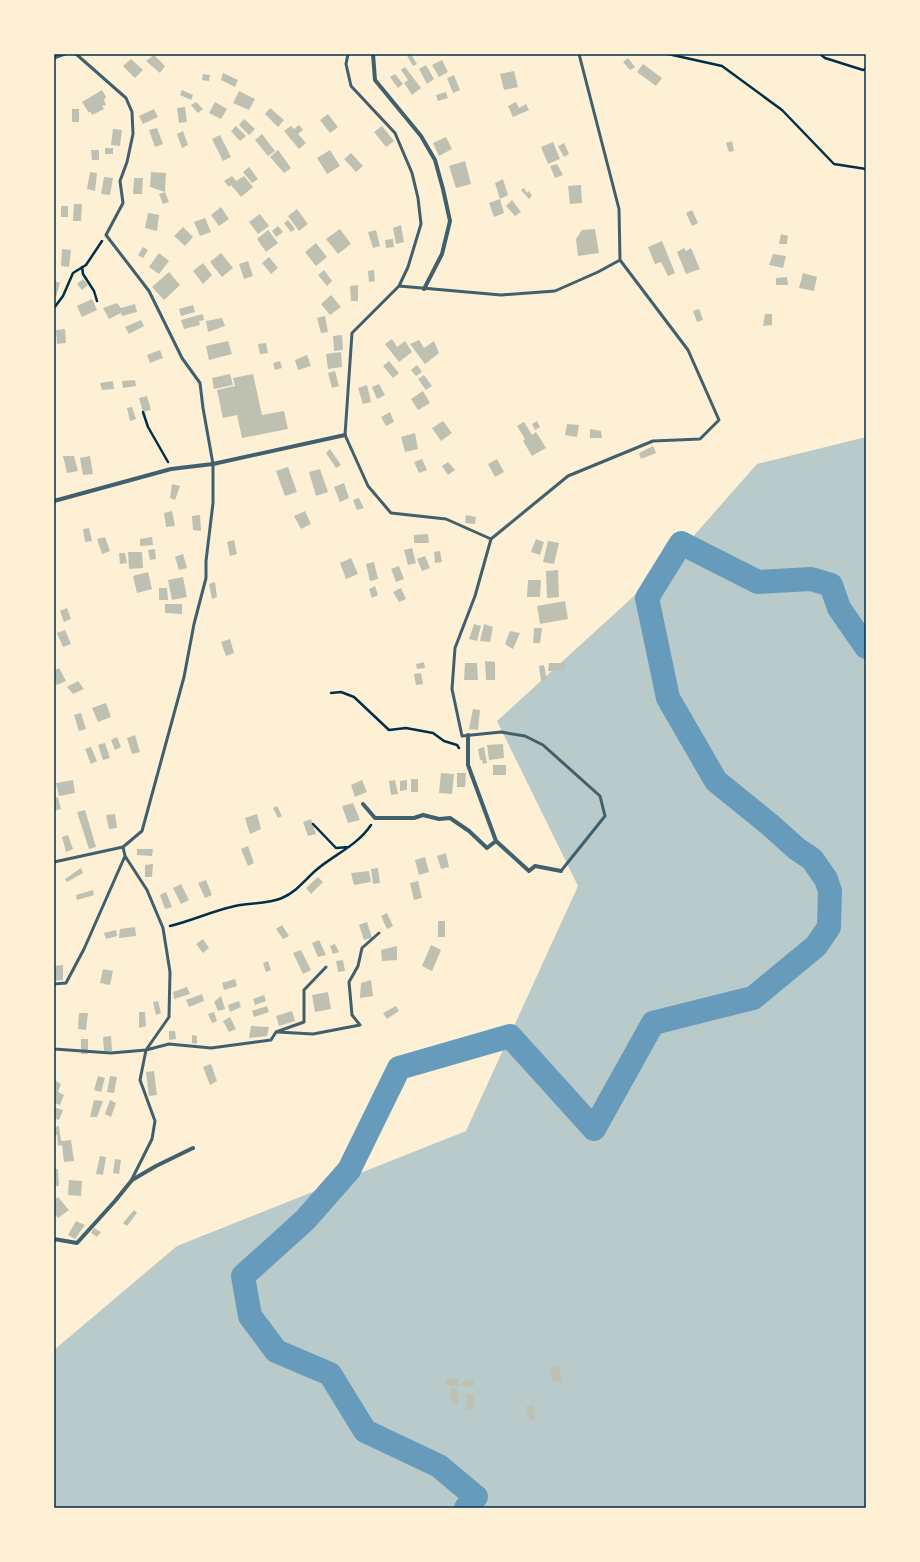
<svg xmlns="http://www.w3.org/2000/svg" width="920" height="1562" viewBox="0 0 920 1562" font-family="'Fira Sans Condensed',sans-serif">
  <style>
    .green { fill: #b9caca }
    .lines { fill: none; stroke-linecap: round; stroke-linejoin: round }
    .river { stroke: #669bbc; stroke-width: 24 }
    .building { fill: #bec0b2 }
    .path { stroke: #003049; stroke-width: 2.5 }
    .service { stroke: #3f606c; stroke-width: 3 }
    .minor { stroke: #3f606c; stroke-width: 4 }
    .neatline { fill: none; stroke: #003049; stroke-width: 1.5 }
  </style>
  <rect width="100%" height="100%" fill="#fdf0d5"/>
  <path class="green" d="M866,437V1508H54V1350L177,1246L466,1131L578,886L497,721L668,565L757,464Z"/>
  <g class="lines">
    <path class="river" d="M466,1508L476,1497L439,1466L365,1431L330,1374L276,1351L250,1316L243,1276L305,1220L349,1170L399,1068L510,1036L594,1129L653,1023L753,998L816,946L829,927L830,891L826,879L812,859L797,849L769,824L716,781L668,698L647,598L681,543L758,582L811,579L831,585L839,608L866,647"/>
  </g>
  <path class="building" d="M406,54H411L417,64L413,66Z
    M154,55L165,66L160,73L146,61Z
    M628,58L635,67L630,70L623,62Z
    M131,59L143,70L135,78L123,66Z
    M442,60L448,72L439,77L432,65Z
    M643,64L662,78L656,86L637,72Z
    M426,65L434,79L427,84L419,69Z
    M405,67L421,88L412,95L404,83L408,80L401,70Z
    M514,71L518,87L504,90L500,74Z
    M223,73L238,80L235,87L221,80Z
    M203,74L210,75L209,81L202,80Z
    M395,74L403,84L398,88L390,77Z
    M454,75L460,90L453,93L447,78Z
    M102,90L106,97L104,100L106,105L102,106L104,109L92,115L90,111L89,113L82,102Z
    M182,90L193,95L191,100L180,95Z
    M239,91L255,99L249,110L233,103Z
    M446,92L448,98L438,101L436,95Z
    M196,102L203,109L198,113L191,105Z
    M215,102L227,109L221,119L209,113Z
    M516,102L519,108L526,104L529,110L513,117L508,106Z
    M185,107L187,122L179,123L177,108Z
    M270,108L284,120L278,127L265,114Z
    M72,109H79V122H72Z
    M154,109L158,117L143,124L139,116Z
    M328,114L338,127L330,133L320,120Z
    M244,119L255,129L249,135L239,125Z
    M299,125L303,130L298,134L306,143L299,149L284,131L291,126L294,129Z
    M236,126L246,136L240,141L231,131Z
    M382,126L394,141L386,147L374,132Z
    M157,128L163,144L155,147L149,130Z
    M113,129L122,130L120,146L111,145Z
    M183,131L188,145L182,148L177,134Z
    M262,134L275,151L268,156L255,140Z
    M220,135L231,157L223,161L212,139Z
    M446,137L452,149L439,156L433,143Z
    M732,141L734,151L729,152L726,143Z
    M553,142L560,159L548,164L541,147Z
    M564,143L569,154L564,157L558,146Z
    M105,148H113V154H105Z
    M91,150H99V160H92Z
    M278,150L291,168L284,173L270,157Z
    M330,150L340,166L327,174L317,158Z
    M351,153L363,166L356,172L344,159Z
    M465,161L471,184L456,188L449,166Z
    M557,164L563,175L555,178L550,166Z
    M249,167L258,179L252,183L243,172Z
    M90,172L97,173L95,191L87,189Z
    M151,172L166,173L165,192L169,202L163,204L159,194L165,192L150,187Z
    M232,176L236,181L244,176L253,187L241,197L231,185L229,187L224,181Z
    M104,177L113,178L110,195L101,194Z
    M134,178H143L142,194H133Z
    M503,179L508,195L500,199L495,183Z
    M581,185L582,203L570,204L568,186Z
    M524,188L527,193L529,191L532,196L529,199L521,190Z
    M500,199L504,213L494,217L489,203Z
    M512,200L521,212L515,216L506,206Z
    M74,204H82L81,221H73Z
    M61,206H68V217H61Z
    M221,207L229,219L219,226L211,215Z
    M297,209L308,224L299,231L288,216Z
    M692,210L698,223L692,226L686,213Z
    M148,213L159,215L157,231L145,228Z
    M260,214L269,226L258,234L249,222Z
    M205,218L211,232L200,236L194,222Z
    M288,220L295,229L291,232L284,223Z
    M401,225L404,242L396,244L393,228Z
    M278,226L283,232L276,237L272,231Z
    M183,227L193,237L185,246L174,236Z
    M340,229L351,244L338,254L326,239Z
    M595,229L599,253L578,256L576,239L582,230Z
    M268,230L278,243L266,252L257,239Z
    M376,230L380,246L373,248L368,232Z
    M781,234L788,236L787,244H779Z
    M393,239L394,247L386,248L385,240Z
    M662,241L675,273L668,276L661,262L655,264L648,247Z
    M316,243L327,257L316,266L305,252Z
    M143,247L148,250L143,258L138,255Z
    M684,248L686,251L691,248L700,269L686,274L677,252Z
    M62,249L71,250L69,267L61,266Z
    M159,253L169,261L159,274L149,267Z
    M221,253L233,268L222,277L210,262Z
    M773,254L786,256L783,268L769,265Z
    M269,257L278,268L271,274L262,263Z
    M248,261L253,276L244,279L239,264Z
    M203,263L212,275L203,284L193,271Z
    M324,270L332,281L327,286L318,275Z
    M374,270L375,281L369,282L368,271Z
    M169,272L180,285L164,300L152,287Z
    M803,273L817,277L814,291L799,288Z
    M787,277L788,285H776V278Z
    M83,279L88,285L82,290L77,284Z
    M54,281L60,283L56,297H54Z
    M358,285V301H351L350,286Z
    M331,295L341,307L330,315L321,304Z
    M92,299L97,310L82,317L77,306Z
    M117,303L121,308L135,304L137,312L122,316L121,313L109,319L103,308Z
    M193,305L195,312L181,316L179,309Z
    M699,309L703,320L697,322L693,311Z
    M203,314L204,320L199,321L200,325L184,329L181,320Z
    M765,314H772V325L763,326Z
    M325,316L328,332L321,333L317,318Z
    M222,318L225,326L208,332L206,321Z
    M141,320L144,326L129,334L125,327Z
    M65,329L66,343L57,344L56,330Z
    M342,335L343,350L334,351L333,336Z
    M392,339L397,347L405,341L412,352L399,362L385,344Z
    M419,340L424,348L434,341L439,353L425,364L410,344Z
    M228,341L232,354L209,360L206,346Z
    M266,343L268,353L260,354L258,344Z
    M160,350L163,358L150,363L147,355Z
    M341,352L342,367L328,369L326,354Z
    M307,355L311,366L298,370L295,360Z
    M280,361L282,368L275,370L273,363Z
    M389,361L399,373L393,378L383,366Z
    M417,365L422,372L416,376L411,370Z
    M335,371L339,386L332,388L328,373Z
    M230,374L233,385L214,389L212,378Z
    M253,374L262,415L284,411L288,429L242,438L237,415L223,418L217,390L235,386L233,378Z
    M424,375L432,386L426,390L418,379Z
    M135,380L136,386L123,388L122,381Z
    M113,381L114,389L102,390L100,383Z
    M379,384L385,395L377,399L372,387Z
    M367,385L371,402L363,404L358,388Z
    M423,391L430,403L418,410L411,399Z
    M147,396L151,410L143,412L139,398Z
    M132,407L136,419L130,421L127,408Z
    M390,412L394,422L386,426L381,417Z
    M443,421L452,433L441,441L432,428Z
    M537,421L540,427L535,430L532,424Z
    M524,422L532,435L536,432L546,448L532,456L523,441L525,439L517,426Z
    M567,424L579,425L577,437L565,435Z
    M590,429L601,431L602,438H590Z
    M415,433L418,449L405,452L401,437Z
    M653,446L656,453L641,459L639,453Z
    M330,449L341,465L336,468L326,453Z
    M63,456H74L78,471L67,473Z
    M90,456L93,474L83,475L80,458Z
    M422,459L427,470L419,473L414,462Z
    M497,459L504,472L495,477L488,464Z
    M448,462L455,470L448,475L442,466Z
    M288,467L297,492L285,496L276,471Z
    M320,469L328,492L316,496L309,472Z
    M344,483L349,498L340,502L334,487Z
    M172,484L180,486L175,500L170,498Z
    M359,498L364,508L357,510L353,500Z
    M172,511L175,526L166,527L164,513Z
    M305,511L311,524L301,529L294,516Z
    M200,515L201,531L193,530L192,516Z
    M466,515L476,517L475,524L465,523Z
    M89,528L92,541L85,542L83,529Z
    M428,534L429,543H414V535Z
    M105,537L110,551L102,554L97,539Z
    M152,537L153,545L140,546V539Z
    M536,539L544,542L540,555L531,552Z
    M234,540L237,554L230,556L227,542Z
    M548,541L559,543L554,564L543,562Z
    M412,548L416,563L408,565L404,550Z
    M155,549L156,559L150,560L148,550Z
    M440,551L442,562L435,563L434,552Z
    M128,552H142L143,568L129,569Z
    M119,553H125L127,563L120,564Z
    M183,554L187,568L179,570L175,557Z
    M425,556L430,568L422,571L417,559Z
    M351,558L358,574L346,579L340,563Z
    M374,562L378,579L370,581L366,564Z
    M399,566L404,579L396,582L391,569Z
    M558,570L559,597L547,598L546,571Z
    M148,572L152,589L137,593L133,576Z
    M183,577L187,597L172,600L168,580Z
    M528,580H541L540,597H527Z
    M215,582L217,597L212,599L209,584Z
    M375,586L378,595L372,598L369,589Z
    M159,588H167L168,600H159Z
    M401,588L406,599L399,602L393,592Z
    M565,601L568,619L540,624L537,606Z
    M165,604H182V614L165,613Z
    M67,608L71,619L64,622L60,611Z
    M474,624L481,626L477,641L469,639Z
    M484,624L493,627L490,642L480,641Z
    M534,628H542L540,643H533Z
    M65,630L71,644L63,647L57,633Z
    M510,631L520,633L513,649L505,644Z
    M230,639L234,653L226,656L221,642Z
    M485,661L495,662V680H486Z
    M424,662L425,668L417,669L416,664Z
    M465,663H477L478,680H464Z
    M549,663H565V671H548Z
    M544,665L547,680L541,681L539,666Z
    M59,668L66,681L57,685L54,679V671Z
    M421,673L423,684L416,685L414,674Z
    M78,681L84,689L73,694L67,687Z
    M106,703L111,717L98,722L92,708Z
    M473,709L480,710L478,730L469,729Z
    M81,713L86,729L79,731L74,715Z
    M135,735L140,752L132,754L127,738Z
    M117,737L121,747L115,750L111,740Z
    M105,743L110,758L103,760L98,745Z
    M503,744L504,758L489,760L487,745Z
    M91,747L97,761L91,764L85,749Z
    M484,747L487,763L483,764L482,760H480L478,749Z
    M493,765H506V775H493Z
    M441,773L454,774L452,794L439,793Z
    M457,773H466L465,787H457Z
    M411,779H418V792H411Z
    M73,780L75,793L59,796L56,783Z
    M362,780L367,792L355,797L351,785Z
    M395,780L398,794L391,795L389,781Z
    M407,780V790L400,791V781Z
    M58,797L61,809L54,811V799Z
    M353,803L360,820L348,823L342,806Z
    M277,806L282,816L278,818L273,808Z
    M85,810L96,847L89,849L77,812Z
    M115,814L117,828L109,829L106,815Z
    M257,814L261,829L250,834L245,818Z
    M311,819L316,834L308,836L303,822Z
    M68,835L73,849L66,852L62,837Z
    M248,846L254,863L248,866L241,849Z
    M137,849H153L152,856L137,855Z
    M446,853L449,867L441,869L437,856Z
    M425,857L429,872L419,875L415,860Z
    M153,864L152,877H145V865Z
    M81,868L83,873L67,882L65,879Z
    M378,868L380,883L373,884L371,869Z
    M369,871L371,882L354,885L351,873Z
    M318,877L323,882L311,894L306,888Z
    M206,880L212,895L205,898L198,883Z
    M418,881L422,898L414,900L410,883Z
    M181,884L189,900L181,904L173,888Z
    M93,890L94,895L77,900L76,895Z
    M166,892L172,907L165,909L160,895Z
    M387,913L393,926L387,929L381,916Z
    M438,921H445V937H438Z
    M367,922L372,938L364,940L359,925Z
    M282,925L289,936L283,939L276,929Z
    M135,927L136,936L119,938L120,929Z
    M116,930L117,936L106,939L104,933Z
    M203,939L209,948L203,953L196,944Z
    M319,940L326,955L318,957L312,943Z
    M335,944L339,952L333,954L330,946Z
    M431,945L441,950L432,971L422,966Z
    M397,946V960L382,961L381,950Z
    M301,950L311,970L303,974L293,953Z
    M343,960L345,971L338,972L336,961Z
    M268,961L271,970L266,972L263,963Z
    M63,965V980L54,981V966Z
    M103,969L113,971L110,985L100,983Z
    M235,979L237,986L224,990L222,983Z
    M371,980L373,996L360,998L361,983Z
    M187,987L190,994L174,999L173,992Z
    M328,992L331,1009L315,1012L312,995Z
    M202,994L204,1001L189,1007L186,1000Z
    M264,995L266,1001L255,1005L253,999Z
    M221,996L225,1009L218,1011L214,1002Z
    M158,1001L161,1013L156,1015L153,1002Z
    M239,1001L241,1007L230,1012L228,1005Z
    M267,1006L269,1012L254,1017L252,1011Z
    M396,1006L399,1011L387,1019L383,1013Z
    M292,1011L295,1021L279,1026L276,1016Z
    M139,1012H145L146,1026L139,1028Z
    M214,1012L217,1021L212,1023L208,1014Z
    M79,1013H88L86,1030L78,1029Z
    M230,1017L236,1029L229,1032L223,1021Z
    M251,1026L269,1027L267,1036L249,1038Z
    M169,1031H175L176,1039L169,1040Z
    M192,1035L197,1036V1044L192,1043Z
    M111,1036L112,1051H104L103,1037Z
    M81,1039H88V1054H81Z
    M211,1064L217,1081L210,1085L203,1067Z
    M154,1071L157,1095L149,1096L146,1072Z
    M98,1076L105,1078L101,1092L94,1090Z
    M110,1076L117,1077L114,1093L107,1092Z
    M54,1080L61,1084L58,1092L64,1095L60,1105L54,1103Z
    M94,1100L103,1101L97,1117H90Z
    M110,1100L116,1103L111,1117L105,1114Z
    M54,1107L63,1110L59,1120L54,1118Z
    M59,1126L61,1141L71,1140L74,1161L64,1162L62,1145L58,1146L57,1135H54V1127Z
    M100,1156L106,1157L103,1175L96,1174Z
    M115,1159L121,1160L119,1174L113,1173Z
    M58,1169L59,1186H54V1170Z
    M69,1180L82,1181L81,1196L68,1195Z
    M58,1197L69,1210L58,1218L54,1213V1200Z
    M134,1210L137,1213L127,1226L123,1223Z
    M76,1221L85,1225L75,1239L68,1235Z
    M94,1228L101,1232L97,1237L91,1233Z
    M559,1366L562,1381L552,1382L550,1368Z
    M459,1378V1386L446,1385V1379Z
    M473,1380L474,1386L463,1387V1381Z
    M451,1388L457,1389L458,1403H451Z
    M466,1394H474V1409H466Z
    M534,1405L535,1421H530L526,1406Z"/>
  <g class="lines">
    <path class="path" d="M668,54L722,66L782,110L834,164L866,169
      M820,54L825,58L863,70L866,69
      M82,267L83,274L94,291L97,301
      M54,308L63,296L73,273L86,265L102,241
      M143,412L148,427L168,462
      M331,693L341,692L354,697L389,730L406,728L433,733L444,741L457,745L459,748
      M313,824L336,848L349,847
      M170,926C191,921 210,912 231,907C247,902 266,905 282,898C296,892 304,881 315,871C333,855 357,846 371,825"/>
    <path class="service" d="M348,54L346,64L351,86L395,133L412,173L418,198L421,224L408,267L399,286L352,333L345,435L368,486L391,513L446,519L491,539L475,596L455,648L452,689L462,736L501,732L525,736L543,745L600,796L605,816L561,871
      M54,58L65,54
      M399,286L501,295L555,291L598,272L620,260
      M491,539L568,476L653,441L700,439L719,420L688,350L620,260L619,209L579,54
      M54,862L123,847L142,831L184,677L194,624L206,578V561L213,503V464L203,408L200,383L182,358L149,291L106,235L123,203L120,181L127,162L133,134L132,112L126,98L76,54
      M54,984L66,983L84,949L125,856
      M277,1032L313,1034L360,1025L352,1015L349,982L358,966L362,948L379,933
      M54,1049L111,1053L146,1050L169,1017L170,972L163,928L147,890L125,856L123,847
      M132,1179L152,1139L155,1121L140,1080L146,1050L169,1044L211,1048L271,1040L276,1032L304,1022V990L326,967"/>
    <path class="minor" d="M373,54L375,80L421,136L435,160L443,189L450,221L442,254L424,289
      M54,501L171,469L213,464L345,435
      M468,735V765L496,841L529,871L535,866L561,871
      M363,804L375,818H414L423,815L439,819L450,818L469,831L487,848L496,841
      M54,1239L77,1243L115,1201L132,1180L156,1166L193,1148"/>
  </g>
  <rect width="920" height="1562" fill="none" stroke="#fdf0d5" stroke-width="110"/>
  <rect x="55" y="55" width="810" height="1452" class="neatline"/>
</svg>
